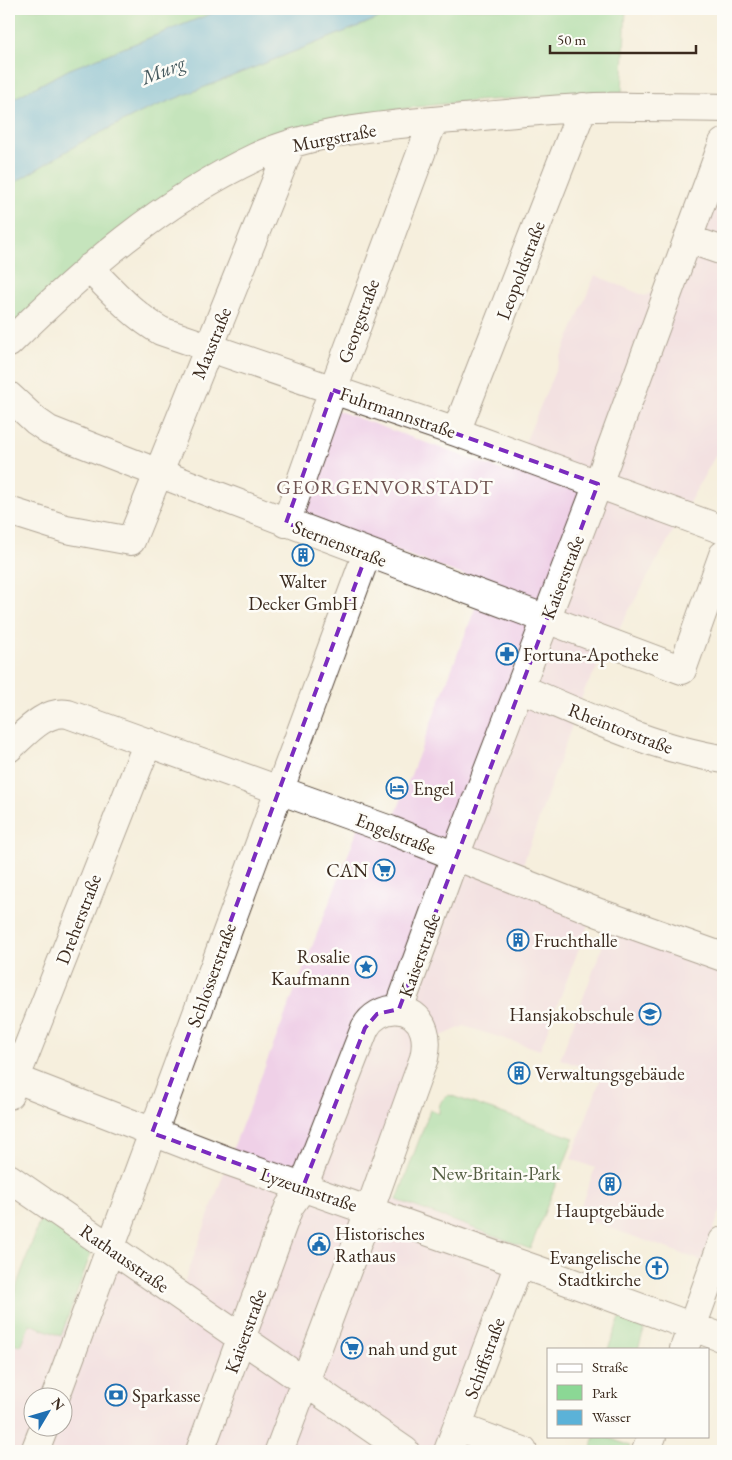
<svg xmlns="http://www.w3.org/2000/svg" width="732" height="1460" viewBox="0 0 732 1460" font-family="'EB Garamond',serif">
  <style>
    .built { fill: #efd0e7; fill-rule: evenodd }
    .green { fill: #8bd895; stroke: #63815a }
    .water { fill: #5bb2d8; stroke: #4b6e7b }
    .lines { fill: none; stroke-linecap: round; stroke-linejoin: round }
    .minor-casing { stroke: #57483b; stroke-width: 30 }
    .minor { stroke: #fff; stroke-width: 28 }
    .marked { fill: none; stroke: #7b2cbf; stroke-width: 4; stroke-dasharray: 10 6; stroke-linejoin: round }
    .labels { text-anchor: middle; stroke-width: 5; stroke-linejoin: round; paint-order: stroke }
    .street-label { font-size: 19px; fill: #3b2a1e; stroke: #fdfcf7 }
    .poi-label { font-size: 19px; fill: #3b2a1e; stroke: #fdfcf7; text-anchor: start }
    .park-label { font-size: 19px; fill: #535e42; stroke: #fdfcf7 }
    .water-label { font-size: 20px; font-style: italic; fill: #465a5f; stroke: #fdfcf7 }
    .neighbourhood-label { font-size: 20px; letter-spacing: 1px; fill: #6f5351; stroke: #fdfcf7 }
  </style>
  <rect width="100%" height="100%" fill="#fdfcf7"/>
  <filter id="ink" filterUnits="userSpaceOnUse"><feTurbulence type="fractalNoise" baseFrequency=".02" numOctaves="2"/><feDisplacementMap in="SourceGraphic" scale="10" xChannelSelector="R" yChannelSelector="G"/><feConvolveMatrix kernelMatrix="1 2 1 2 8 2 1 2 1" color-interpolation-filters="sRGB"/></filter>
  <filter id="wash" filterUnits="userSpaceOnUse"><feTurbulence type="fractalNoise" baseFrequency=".0096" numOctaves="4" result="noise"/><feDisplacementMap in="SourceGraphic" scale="20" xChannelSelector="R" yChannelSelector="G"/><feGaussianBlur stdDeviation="1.12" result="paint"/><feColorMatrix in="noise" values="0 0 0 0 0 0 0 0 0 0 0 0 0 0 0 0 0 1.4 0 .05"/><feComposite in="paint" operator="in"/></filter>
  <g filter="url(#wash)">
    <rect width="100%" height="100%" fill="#f6efdd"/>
    <path class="built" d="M723,177V442L584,691L517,881L588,925L540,1050L464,1026L421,1045L369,1190L518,1245L450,1425L505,1451H9V1301L79,1328L110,1247L180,1295L228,1161L362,819L390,829L485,583L297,515L336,410L512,474L595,275L645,296L685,275ZM32,1398H62V1428H32Z
      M610,926L723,969V1204L702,1261L577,1216L595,1168L571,1159L602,1075L560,1059Z"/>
    <path class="green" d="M9,9H223L70,69L9,101Z
      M402,9H626L622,94C530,97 438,100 347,118C330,121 313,127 296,132L9,333V186L80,143L144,111Z
      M449,1095L574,1138L530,1249L397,1200L430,1110L439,1114C439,1104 440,1100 449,1095Z
      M41,1217L91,1253L61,1336L30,1324L21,1346L9,1341V1308Z
      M620,1318L645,1328L638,1349H608Z
      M595,1436H604L630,1446L628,1451H590Z"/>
    <path class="water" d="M223,9H402L144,111L80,143L9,186V101L70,69Z"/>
  </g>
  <g filter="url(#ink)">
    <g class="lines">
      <g class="minor-casing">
        <path id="minor" d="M688,239L723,251
          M89,268C112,291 133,315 161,331L456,432L723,530
          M9,343C82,271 162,201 256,157C316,129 398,124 464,118C503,114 542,110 582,108C600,106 618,107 637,107C666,107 694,107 723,108
          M9,396L36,421L49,430C259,514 471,590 682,670L723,555
          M456,432L583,107
          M9,511L66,529L131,541L291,144
          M286,523L333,390L433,121
          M520,688C584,715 655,749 723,759
          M9,748C25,734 44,710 68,714L390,830L599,913L723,957
          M399,1009L455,856L598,484L723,143
          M9,1076L228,1161L543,1272L723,1338
          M9,1095L148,742
          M9,1178L405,1451
          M684,1349L723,1241
          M55,1398L367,553
          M458,1427L523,1451
          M35,1451L44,1428
          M200,1451L289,1207L303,1187L365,1028C378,1004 415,1002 424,1031C427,1040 426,1049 424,1058L371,1206L279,1451
          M448,1451L519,1264
          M646,1451L652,1436"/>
      </g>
      <use href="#minor" class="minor"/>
    </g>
  </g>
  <path d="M0 0H732V1460H0ZM333,390L598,484L399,1009L377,1014L365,1028L303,1187L152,1133L367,553L286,523Z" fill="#f6efdd" fill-opacity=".55" fill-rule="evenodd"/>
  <path class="marked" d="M333,390L598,484L399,1009L377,1014L365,1028L303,1187L152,1133L367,553L286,523Z"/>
  <defs>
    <g id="building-ring" transform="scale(1.125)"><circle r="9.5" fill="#fdfcf7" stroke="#1f6fb2" stroke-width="1.5"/><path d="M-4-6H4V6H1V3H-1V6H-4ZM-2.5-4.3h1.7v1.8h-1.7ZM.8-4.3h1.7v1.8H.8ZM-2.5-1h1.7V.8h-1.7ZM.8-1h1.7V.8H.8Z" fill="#1f6fb2"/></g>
    <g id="pharmacy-ring" transform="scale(1.125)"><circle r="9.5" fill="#fdfcf7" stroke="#1f6fb2" stroke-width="1.5"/><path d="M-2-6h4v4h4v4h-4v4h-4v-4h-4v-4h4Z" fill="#1f6fb2"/></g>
    <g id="hotel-ring" transform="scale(1.125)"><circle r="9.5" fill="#fdfcf7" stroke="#1f6fb2" stroke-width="1.5"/><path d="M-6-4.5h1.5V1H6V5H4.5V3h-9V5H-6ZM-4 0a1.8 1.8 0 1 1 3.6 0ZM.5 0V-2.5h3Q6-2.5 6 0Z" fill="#1f6fb2"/></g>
    <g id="supermarket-ring" transform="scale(1.125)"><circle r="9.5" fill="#fdfcf7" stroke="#1f6fb2" stroke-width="1.5"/><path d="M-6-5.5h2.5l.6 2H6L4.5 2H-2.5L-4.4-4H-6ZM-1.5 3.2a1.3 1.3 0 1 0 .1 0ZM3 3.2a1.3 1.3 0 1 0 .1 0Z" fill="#1f6fb2"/></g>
    <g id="sight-ring" transform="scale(1.125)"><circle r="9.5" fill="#fdfcf7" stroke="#1f6fb2" stroke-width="1.5"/><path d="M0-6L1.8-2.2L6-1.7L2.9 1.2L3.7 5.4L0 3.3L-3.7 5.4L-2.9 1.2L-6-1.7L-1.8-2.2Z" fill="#1f6fb2"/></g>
    <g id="school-ring" transform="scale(1.125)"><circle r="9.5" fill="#fdfcf7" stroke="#1f6fb2" stroke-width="1.5"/><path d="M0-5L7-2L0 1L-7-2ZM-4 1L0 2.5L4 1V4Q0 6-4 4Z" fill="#1f6fb2"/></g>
    <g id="civic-ring" transform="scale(1.125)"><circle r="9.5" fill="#fdfcf7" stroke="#1f6fb2" stroke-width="1.5"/><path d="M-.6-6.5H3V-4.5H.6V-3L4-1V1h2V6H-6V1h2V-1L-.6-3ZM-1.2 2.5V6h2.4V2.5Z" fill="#1f6fb2"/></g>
    <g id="church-ring" transform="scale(1.125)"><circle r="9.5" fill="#fdfcf7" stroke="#1f6fb2" stroke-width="1.5"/><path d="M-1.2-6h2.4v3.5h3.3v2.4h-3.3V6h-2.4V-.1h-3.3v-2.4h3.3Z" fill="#1f6fb2"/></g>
    <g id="bank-ring" transform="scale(1.125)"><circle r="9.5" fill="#fdfcf7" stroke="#1f6fb2" stroke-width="1.5"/><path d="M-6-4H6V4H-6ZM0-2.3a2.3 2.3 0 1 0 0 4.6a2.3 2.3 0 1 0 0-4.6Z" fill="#1f6fb2"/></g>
  </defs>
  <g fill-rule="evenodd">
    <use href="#building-ring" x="303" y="555"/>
    <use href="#pharmacy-ring" x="507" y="654"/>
    <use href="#hotel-ring" x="397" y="788"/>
    <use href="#supermarket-ring" x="384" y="870"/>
    <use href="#building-ring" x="518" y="940"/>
    <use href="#sight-ring" x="366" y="967"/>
    <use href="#school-ring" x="650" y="1014"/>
    <use href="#building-ring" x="519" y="1073"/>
    <use href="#building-ring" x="610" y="1184"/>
    <use href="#civic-ring" x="319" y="1244"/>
    <use href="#church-ring" x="657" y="1268"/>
    <use href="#supermarket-ring" x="352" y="1348"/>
    <use href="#bank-ring" x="116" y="1395"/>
  </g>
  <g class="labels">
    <g class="street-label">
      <text transform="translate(334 137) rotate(-11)" y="7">Murgstraße</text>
      <text transform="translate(520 270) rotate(-69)" y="7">Leopoldstraße</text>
      <text transform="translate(358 321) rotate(-70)" y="7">Georgstraße</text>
      <text transform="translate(211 343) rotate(-68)" y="7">Maxstraße</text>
      <text transform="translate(398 412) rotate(19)" y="7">Fuhrmannstraße</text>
      <text transform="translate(340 543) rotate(21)" y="7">Sternenstraße</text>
      <text transform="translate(562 577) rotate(-69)" y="7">Kaiserstraße</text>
      <text transform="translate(621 728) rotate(21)" y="7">Rheintorstraße</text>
      <text transform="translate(396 833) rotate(21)" y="7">Engelstraße</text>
      <text transform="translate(78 919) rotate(-69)" y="7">Dreherstraße</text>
      <text transform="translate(419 955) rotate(-70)" y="7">Kaiserstraße</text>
      <text transform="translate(211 975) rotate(-70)" y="7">Schlosserstraße</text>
      <text transform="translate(309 1189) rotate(19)" y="7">Lyzeumstraße</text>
      <text transform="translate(125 1258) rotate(35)" y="7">Rathausstraße</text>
      <text transform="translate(245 1331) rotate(-70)" y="7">Kaiserstraße</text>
      <text transform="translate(484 1358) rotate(-70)" y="7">Schiffstraße</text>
    </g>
    <g class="poi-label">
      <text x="303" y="588" text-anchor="middle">Walter<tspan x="303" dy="22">Decker GmbH</tspan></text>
      <text x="523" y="661">Fortuna-Apotheke</text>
      <text x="413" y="795">Engel</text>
      <text x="368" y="877" text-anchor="end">CAN</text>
      <text x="534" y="947">Fruchthalle</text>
      <text x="350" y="963" text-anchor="end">Rosalie<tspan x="350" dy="22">Kaufmann</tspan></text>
      <text x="634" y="1021" text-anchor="end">Hansjakobschule</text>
      <text x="535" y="1080">Verwaltungsgebäude</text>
      <text x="610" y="1217" text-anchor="middle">Hauptgebäude</text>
      <text x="335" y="1240">Historisches<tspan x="335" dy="22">Rathaus</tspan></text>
      <text x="641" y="1264" text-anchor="end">Evangelische<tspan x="641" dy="22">Stadtkirche</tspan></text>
      <text x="368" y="1355">nah und gut</text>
      <text x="132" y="1402">Sparkasse</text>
    </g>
    <g class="park-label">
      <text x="496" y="1180">New-Britain-Park</text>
    </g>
    <g class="water-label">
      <text transform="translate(163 70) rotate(-22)" y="7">Murg</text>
    </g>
    <g class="neighbourhood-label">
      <text x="385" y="494">GEORGENVORSTADT</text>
    </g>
  </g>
  <rect width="732" height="1460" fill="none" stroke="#fdfcf7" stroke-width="30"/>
  <rect x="547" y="1348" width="162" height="90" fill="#fdfcf7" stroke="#afa8a0"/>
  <rect x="557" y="1364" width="25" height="8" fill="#ffffff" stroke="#afa8a0"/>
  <text x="592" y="1372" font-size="15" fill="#3b2a1e">Straße</text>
  <rect x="557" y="1385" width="25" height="15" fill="#8bd895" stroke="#afa8a0"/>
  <text x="592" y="1398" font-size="15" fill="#3b2a1e">Park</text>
  <rect x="557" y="1410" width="25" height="15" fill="#5bb2d8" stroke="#afa8a0"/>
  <text x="592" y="1422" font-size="15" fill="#3b2a1e">Wasser</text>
  <g transform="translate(48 1412) rotate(52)"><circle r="24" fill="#fdfcf7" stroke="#afa8a0"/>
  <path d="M0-4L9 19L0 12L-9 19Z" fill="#1f6fb2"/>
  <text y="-8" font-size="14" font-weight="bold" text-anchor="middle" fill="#3b2a1e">N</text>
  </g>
  <path d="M550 45v8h146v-8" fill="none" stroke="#3b2a1e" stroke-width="2.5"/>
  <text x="557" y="45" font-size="15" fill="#3b2a1e" stroke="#fdfcf7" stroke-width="4" paint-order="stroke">50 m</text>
</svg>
